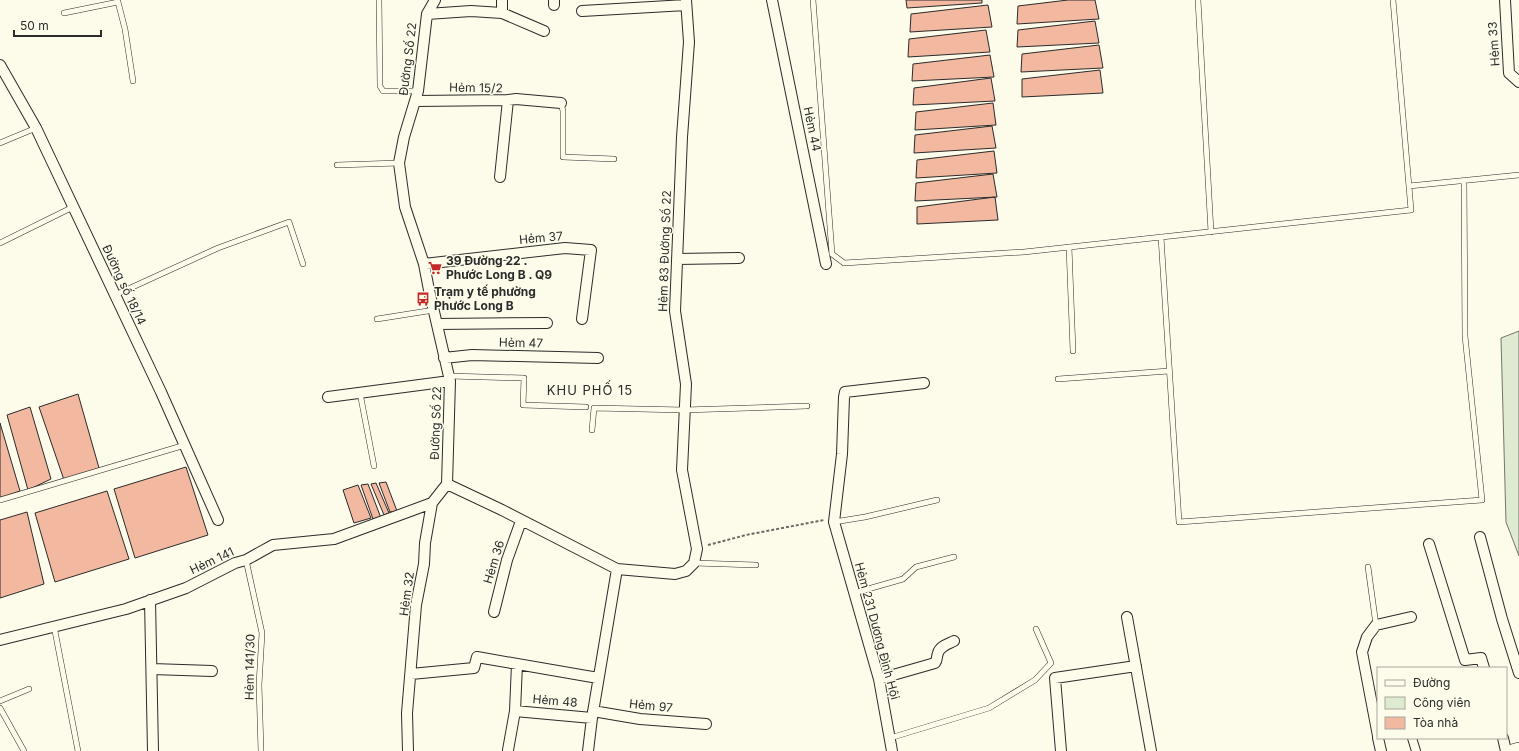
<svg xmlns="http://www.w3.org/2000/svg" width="1519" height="751" viewBox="0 0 1519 751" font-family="Inter,sans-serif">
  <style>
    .green { fill: #deebd1; stroke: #74746e }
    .building { fill: #f2b8a0; stroke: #2b2b2b }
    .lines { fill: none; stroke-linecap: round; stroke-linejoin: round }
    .service-casing { stroke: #2b2b2b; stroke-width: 6 }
    .pedestrian-casing { stroke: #2b2b2b; stroke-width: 10 }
    .minor-casing { stroke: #2b2b2b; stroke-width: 12 }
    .tertiary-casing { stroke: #2b2b2b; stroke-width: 14 }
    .path { stroke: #6a6964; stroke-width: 2; stroke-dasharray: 3 2; stroke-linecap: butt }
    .service { stroke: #fdfbea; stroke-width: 5 }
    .pedestrian { stroke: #fdfbea; stroke-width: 8 }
    .minor { stroke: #fdfbea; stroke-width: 10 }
    .tertiary { stroke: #fdfbea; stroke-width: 13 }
    .labels { text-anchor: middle; stroke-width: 3; stroke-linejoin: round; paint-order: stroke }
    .street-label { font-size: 12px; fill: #2b2b2b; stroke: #fdfbea }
    .poi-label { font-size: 12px; font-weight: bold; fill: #2b2b2b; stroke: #fdfbea; text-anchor: start }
    .neighbourhood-label { font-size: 13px; letter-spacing: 1px; fill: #2b2b2b; stroke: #fdfbea }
  </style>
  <rect width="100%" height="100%" fill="#fdfbea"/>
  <path class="green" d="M1519,331V556L1506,522L1501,338Z"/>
  <path class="building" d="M906,0H982V3L907,8Z
    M1068,0H1095L1099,19L1017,24L1018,6Z
    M988,5L992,27L910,32L911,14Z
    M1095,21L1099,43L1017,47L1018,30Z
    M986,30L990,52L908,57L909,39Z
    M1099,45L1103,68L1021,72L1022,54Z
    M990,55L994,77L912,81L913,64Z
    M1100,70L1103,93L1022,97V79Z
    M991,78L995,101L913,105L914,88Z
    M993,103L996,125L915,130L916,112Z
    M992,126L996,148L914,153L915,135Z
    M994,151L997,173L916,178L917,160Z
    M993,174L997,197L915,201L916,183Z
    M995,197L998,220L917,224V207Z
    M78,394L99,468L64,480L39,407Z
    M30,407L51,479L28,490L7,415Z
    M0,423L20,491L0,498Z
    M186,467L208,535L135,558L114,489Z
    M386,482L397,511L390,512L379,483Z
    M376,483L389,513L384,515L371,484Z
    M368,484L381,518L373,519L361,485Z
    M358,485L371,518L354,523L343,490Z
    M107,491L129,559L55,582L35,513Z
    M27,512L44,584L0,598V520Z"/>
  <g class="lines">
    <g class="service-casing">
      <path id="service" d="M379,0L380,86L383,91H418
        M813,0L832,254L844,263L1024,252L1411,210L1393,0
        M1198,0L1211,232
        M64,13L118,2L125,29L133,81
        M561,103L563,111V157L614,159
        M0,143L36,128
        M337,165L399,163
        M1409,186L1519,175
        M1161,237L1179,522L1482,500L1465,336L1464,181
        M0,243L73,207
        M1069,247L1073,351
        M115,295L218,248L289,222L303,264
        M377,319L434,310
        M449,376L524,378L523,405L586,407
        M1058,379L1169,371
        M360,393L374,466
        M592,430L594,408L684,410L807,406
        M0,500L185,445
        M834,522L865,517L937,500
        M246,560L262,633L259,685L261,751
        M694,563L756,565
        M1368,567L1376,625
        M854,593L903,579L916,567L954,557
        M54,626L78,751
        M0,701L29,689
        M0,708L24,751
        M890,738L989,708L1035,680L1051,663L1036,629"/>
    </g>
    <g class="pedestrian-casing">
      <path id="pedestrian" d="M1412,738L1416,751"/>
    </g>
    <g class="minor-casing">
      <path id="minor" d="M435,0L427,14L418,91L404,137L399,163L405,207L424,264L429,290L450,381L447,484
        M502,0V13
        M554,0V5
        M772,0L826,264
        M1505,0L1509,73L1519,82
        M582,11L686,5
        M427,14L471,11L502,13L544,31
        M0,65L36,128L161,392L218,520
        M508,100L516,99L561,103
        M416,101L508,100L500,177
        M677,259L739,258
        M424,264L565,248L591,250L582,319
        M437,324L547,323
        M444,358L472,355L598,358
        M328,397L450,381
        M447,484L502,510L617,569L592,718L588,751
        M1480,537L1502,619L1519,673
        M1429,544L1465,660L1481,658L1484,668
        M617,569L675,574L686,571L694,563L697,549L682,470L686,384L675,311L682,137L689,42L686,0
        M150,600L153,751
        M494,612L507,560L521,521
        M1127,617L1151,751
        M0,640L126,609L186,588L235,563L246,560L273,545L334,539L432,503
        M152,669L212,671
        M411,674L474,668L477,657L598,678
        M879,679L935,663C938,659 936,658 938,653C940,646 948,644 954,641
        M515,711L592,718
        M593,711L640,719L706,724
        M1378,736L1362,652L1367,637L1376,625L1411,617
        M1378,738L1381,751
        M1503,738L1506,751
        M508,750L515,711L517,664
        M408,751L407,713L416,605L424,564L425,543L432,503L447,484
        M892,751L879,679L834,522L842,454L844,397L845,392L924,383
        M1061,751L1055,678L1136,666"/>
    </g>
    <g class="tertiary-casing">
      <path id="tertiary" d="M1512,751L1519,749"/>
    </g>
    <path class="path" d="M708,545L746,535L824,520"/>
    <use href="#service" class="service"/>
    <use href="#pedestrian" class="pedestrian"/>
    <use href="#minor" class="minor"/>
    <use href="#tertiary" class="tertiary"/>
  </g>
  <defs>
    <g id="supermarket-bare" transform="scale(1.08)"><path d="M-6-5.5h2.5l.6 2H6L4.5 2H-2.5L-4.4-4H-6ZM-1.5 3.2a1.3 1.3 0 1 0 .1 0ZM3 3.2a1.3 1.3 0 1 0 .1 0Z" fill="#c62828" stroke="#fdfbea" stroke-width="2.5" paint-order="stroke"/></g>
    <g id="bus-bare" transform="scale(1.08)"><path d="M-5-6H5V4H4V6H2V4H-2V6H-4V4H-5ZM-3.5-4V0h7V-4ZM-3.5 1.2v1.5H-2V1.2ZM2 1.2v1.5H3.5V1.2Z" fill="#c62828" stroke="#fdfbea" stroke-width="2.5" paint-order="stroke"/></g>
  </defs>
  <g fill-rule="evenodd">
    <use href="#supermarket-bare" x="435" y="268"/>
    <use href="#bus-bare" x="423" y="299"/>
  </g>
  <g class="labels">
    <g class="street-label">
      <text transform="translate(1494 44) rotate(-94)" y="4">Hẻm 33</text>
      <text transform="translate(408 59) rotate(-83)" y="4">Đường Số 22</text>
      <text transform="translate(476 88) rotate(1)" y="4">Hẻm 15/2</text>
      <text transform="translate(812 129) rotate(78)" y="4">Hẻm 44</text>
      <text transform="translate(541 238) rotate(-5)" y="4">Hẻm 37</text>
      <text transform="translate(665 251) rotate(-88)" y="4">Hẻm 83 Đường Số 22</text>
      <text transform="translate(124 285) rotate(65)" y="4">Đường số 18/14</text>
      <text transform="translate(521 343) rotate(1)" y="4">Hẻm 47</text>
      <text transform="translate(436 423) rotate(-88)" y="4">Đường Số 22</text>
      <text transform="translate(212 561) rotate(-25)" y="4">Hẻm 141</text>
      <text transform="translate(494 562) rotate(-73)" y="4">Hẻm 36</text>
      <text transform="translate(407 594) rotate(-82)" y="4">Hẻm 32</text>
      <text transform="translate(877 631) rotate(75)" y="4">Hẻm 231 Dương Đình Hội</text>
      <text transform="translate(250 667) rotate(-89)" y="4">Hẻm 141/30</text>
      <text transform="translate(555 701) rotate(5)" y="4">Hẻm 48</text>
      <text transform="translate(651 706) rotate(6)" y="4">Hẻm 97</text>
    </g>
    <g class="poi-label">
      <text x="446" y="265">39 Đường 22 .<tspan x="446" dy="14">Phước Long B . Q9</tspan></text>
      <text x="434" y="296">Trạm y tế phường<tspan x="434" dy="14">Phước Long B</tspan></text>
    </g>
    <g class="neighbourhood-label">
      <text x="590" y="395">KHU PHỐ 15</text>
    </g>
  </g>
  <rect x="1377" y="667" width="130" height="72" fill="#fdfbea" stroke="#a9a89e"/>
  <rect x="1385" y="680" width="20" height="6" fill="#fdfbea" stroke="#a9a89e"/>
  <text x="1413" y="687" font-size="12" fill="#2b2b2b">Đường</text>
  <rect x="1385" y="697" width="20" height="12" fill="#deebd1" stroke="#a9a89e"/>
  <text x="1413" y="707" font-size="12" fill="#2b2b2b">Công viên</text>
  <rect x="1385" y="717" width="20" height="12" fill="#f2b8a0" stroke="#a9a89e"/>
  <text x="1413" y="727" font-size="12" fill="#2b2b2b">Tòa nhà</text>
  <path d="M14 30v6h87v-6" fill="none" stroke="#2b2b2b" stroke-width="2"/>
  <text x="20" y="30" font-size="12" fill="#2b2b2b" stroke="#fdfbea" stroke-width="3" paint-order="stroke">50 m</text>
</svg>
